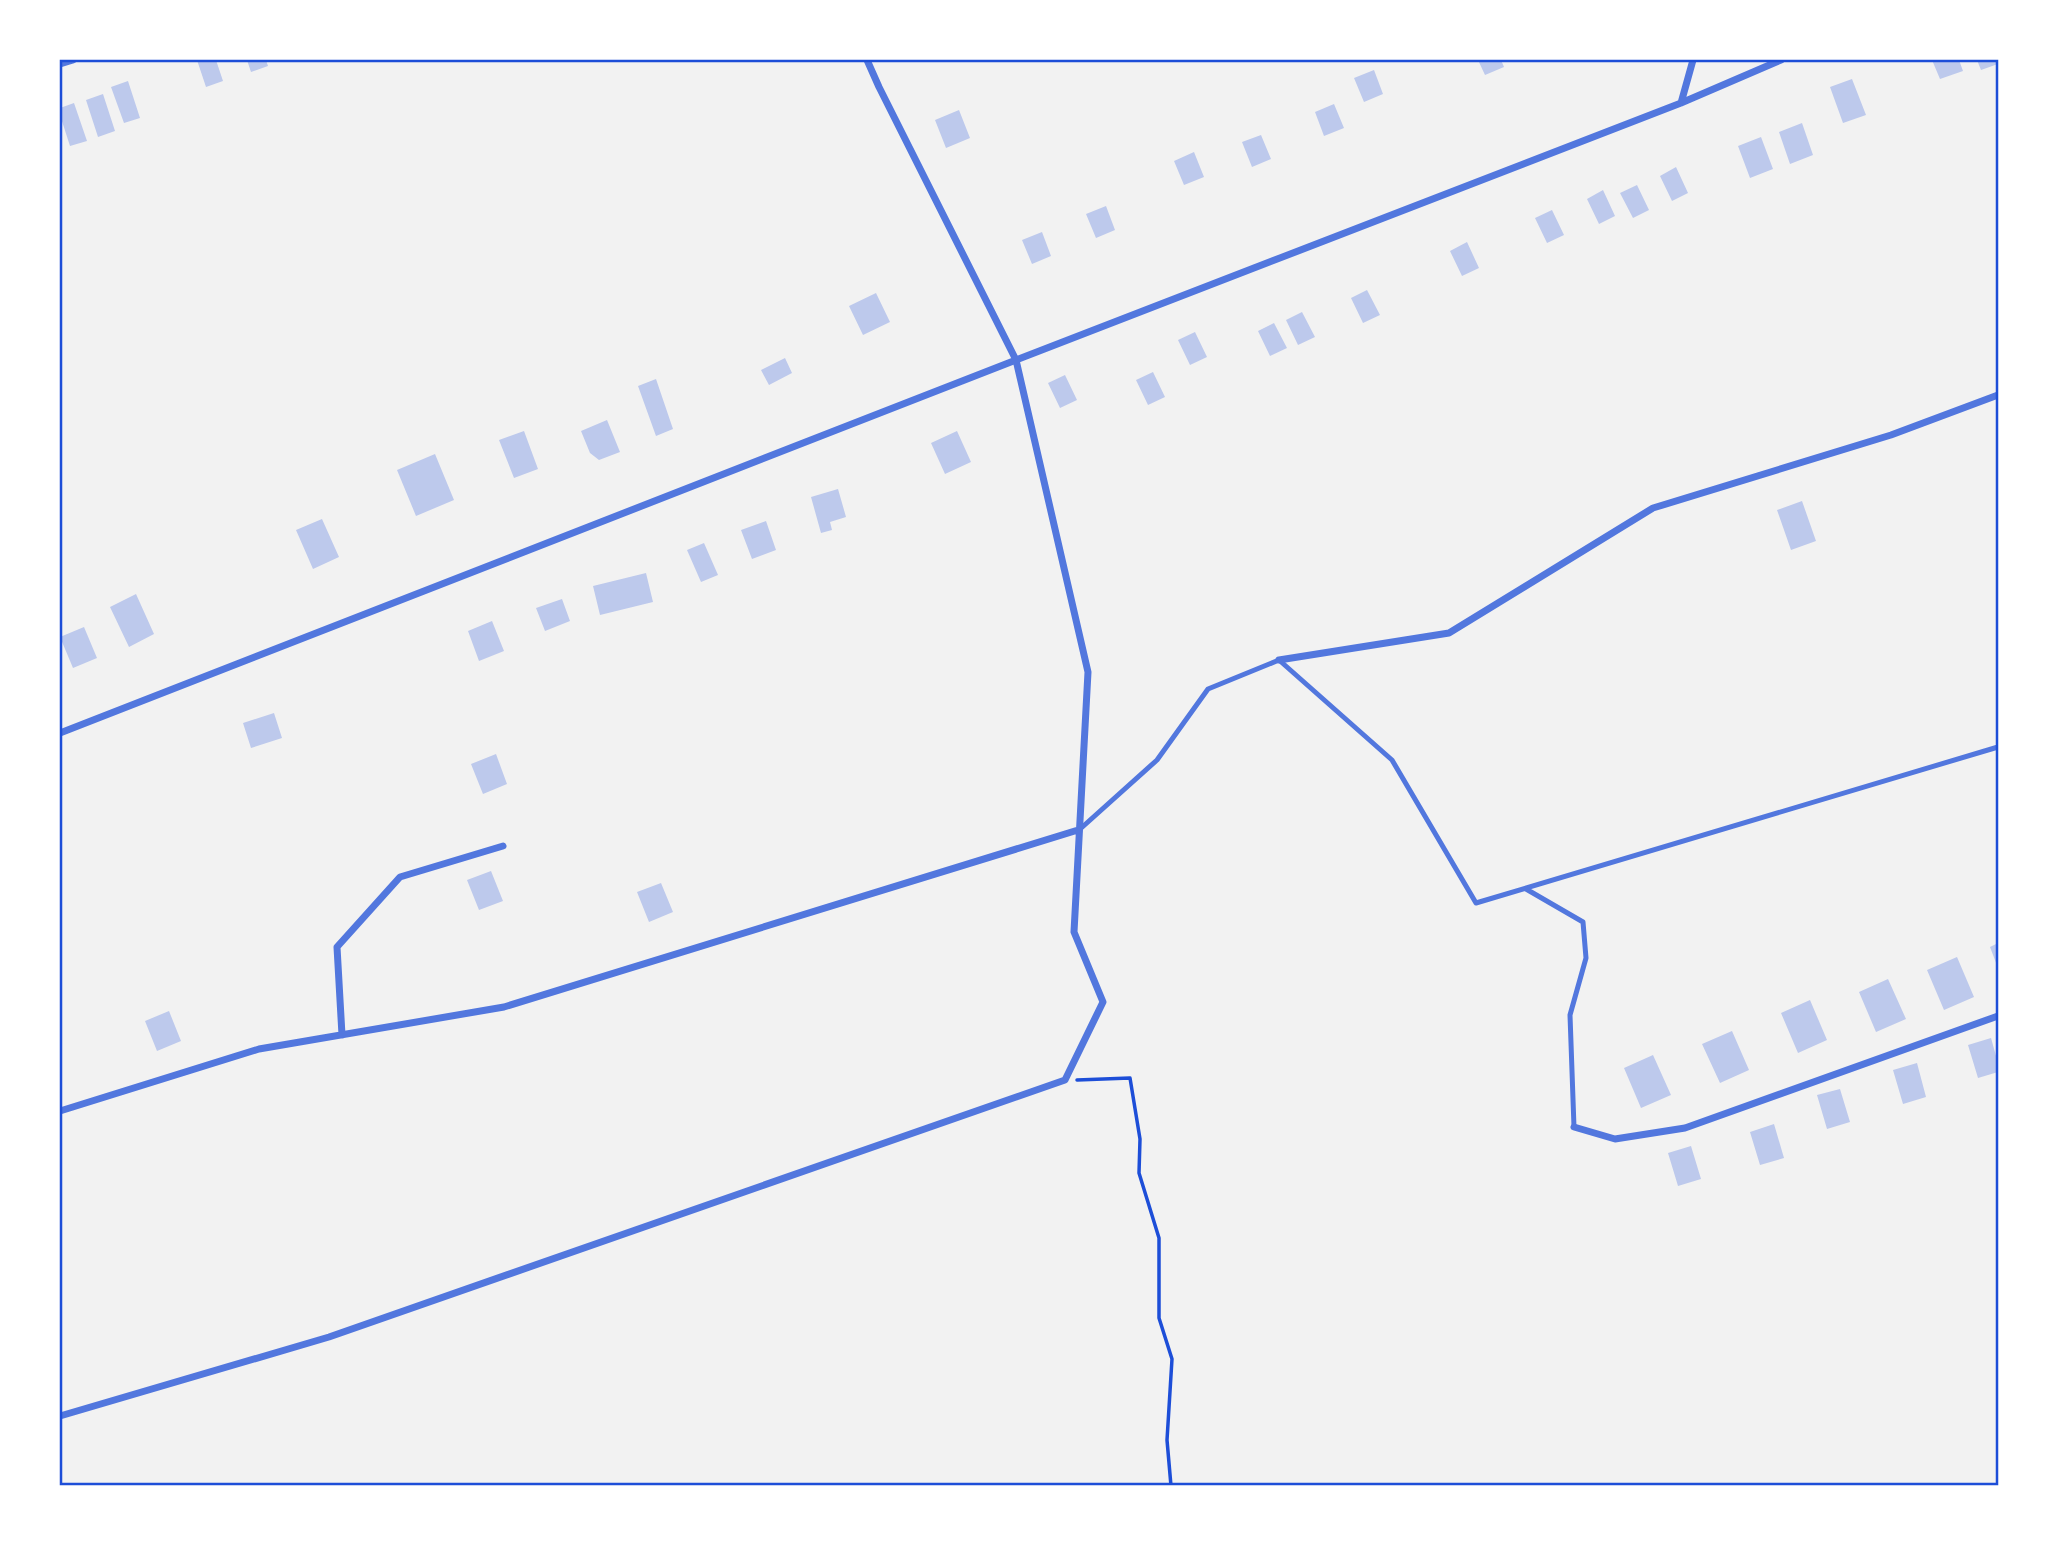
<svg xmlns="http://www.w3.org/2000/svg" width="2058" height="1545" viewBox="0 0 2058 1545" font-family="'Exo 2',sans-serif">
  <style>
    .building { fill: #bdc9ec }
    .lines { fill: none; stroke-linecap: round; stroke-linejoin: round }
    .path { stroke: #1d4ed8; stroke-width: 3.5 }
    .service { stroke: #5277de; stroke-width: 5 }
    .minor { stroke: #5277de; stroke-width: 7 }
    .neatline { fill: none; stroke: #1d4ed8; stroke-width: 2.5 }
  </style>
  <rect width="100%" height="100%" fill="#f2f2f2"/>
  <path class="building" d="M197,60H216L223,81L206,87Z
    M247,60H266L268,66L251,72Z
    M1478,60H1501L1504,67L1485,75Z
    M1932,60H1959L1963,71L1940,79Z
    M1977,60H1998V64L1981,70Z
    M1374,70L1383,94L1364,102L1354,78Z
    M1852,79L1866,115L1843,123L1830,87Z
    M128,81L140,118L124,123L111,87Z
    M103,94L115,131L98,137L86,100Z
    M74,103L87,141L70,146L60,115V108Z
    M1334,104L1344,128L1324,136L1315,112Z
    M959,110L970,138L946,148L935,120Z
    M1802,123L1813,155L1790,164L1779,132Z
    M1261,135L1271,159L1252,167L1242,142Z
    M1761,137L1773,169L1750,178L1738,146Z
    M1194,152L1204,177L1184,185L1174,161Z
    M1676,167L1688,193L1672,201L1660,176Z
    M1637,185L1649,210L1633,218L1620,193Z
    M1603,190L1615,216L1599,224L1587,199Z
    M1106,206L1115,230L1096,238L1086,214Z
    M1552,210L1564,235L1547,243L1535,218Z
    M1042,232L1051,256L1032,264L1022,240Z
    M1467,242L1479,268L1462,276L1450,251Z
    M1367,290L1380,315L1363,323L1351,298Z
    M876,293L890,322L863,335L849,306Z
    M1302,312L1315,337L1298,345L1286,320Z
    M1274,323L1287,348L1270,356L1258,331Z
    M1195,332L1207,357L1190,365L1178,340Z
    M785,358L792,373L769,385L761,370Z
    M1153,372L1165,397L1148,405L1136,380Z
    M1065,375L1077,400L1060,408L1048,383Z
    M656,379L673,429L656,436L638,386Z
    M607,420L620,452L599,460L590,453L581,431Z
    M524,431L538,469L514,478L499,440Z
    M957,431L971,462L945,474L931,443Z
    M435,454L454,500L416,516L397,470Z
    M838,489L846,517L830,522L832,530L821,533L811,497Z
    M1802,501L1816,541L1791,550L1777,510Z
    M322,519L339,557L313,569L296,530Z
    M766,521L776,550L752,559L741,530Z
    M704,543L718,575L701,582L687,550Z
    M646,573L653,602L600,615L593,586Z
    M136,594L154,634L129,647L110,607Z
    M562,599L570,621L545,631L536,608Z
    M492,621L504,651L479,661L468,631Z
    M84,627L97,658L73,668L60,637Z
    M274,713L282,738L251,748L243,723Z
    M496,754L507,784L483,794L471,764Z
    M491,871L503,901L479,910L467,880Z
    M661,883L673,912L649,922L637,892Z
    M1998,943V968L1990,947Z
    M1957,957L1974,997L1944,1010L1927,970Z
    M1888,979L1906,1019L1876,1032L1859,992Z
    M1810,1000L1827,1040L1798,1053L1781,1013Z
    M169,1011L181,1041L157,1051L145,1021Z
    M1732,1031L1749,1070L1720,1083L1702,1044Z
    M1991,1038L1998,1063V1072L1978,1078L1968,1045Z
    M1653,1055L1671,1095L1641,1108L1624,1068Z
    M1917,1063L1926,1097L1903,1104L1893,1070Z
    M1840,1089L1850,1122L1827,1129L1817,1095Z
    M1774,1124L1784,1158L1760,1165L1750,1132Z
    M1691,1146L1701,1179L1678,1186L1668,1153Z"/>
  <g class="lines">
    <path class="path" d="M1077,1080L1130,1078L1140,1139L1139,1173L1159,1238V1318L1172,1359L1167,1440L1171,1486"/>
    <path class="service" d="M1079,830L1157,760L1208,689L1279,660L1392,760L1476,903L1998,747
      M1526,889L1583,922L1586,958L1570,1015L1574,1127"/>
    <path class="minor" d="M60,64L73,60
      M1681,103L1693,60
      M1279,660L1449,633L1653,508L1891,435L1998,395
      M60,733L1016,360L1681,103L1781,60
      M342,1035L337,947L400,877L503,846
      M60,1111L259,1049L504,1007L1078,830
      M1574,1127L1615,1139L1685,1128L1998,1016
      M60,1416L329,1337L1065,1080L1103,1002L1074,932L1088,672L1016,360L879,87L867,60"/>
  </g>
  <rect width="2058" height="1545" fill="none" stroke="#ffffff" stroke-width="122"/>
  <rect x="61" y="61" width="1936" height="1423" class="neatline"/>
</svg>
